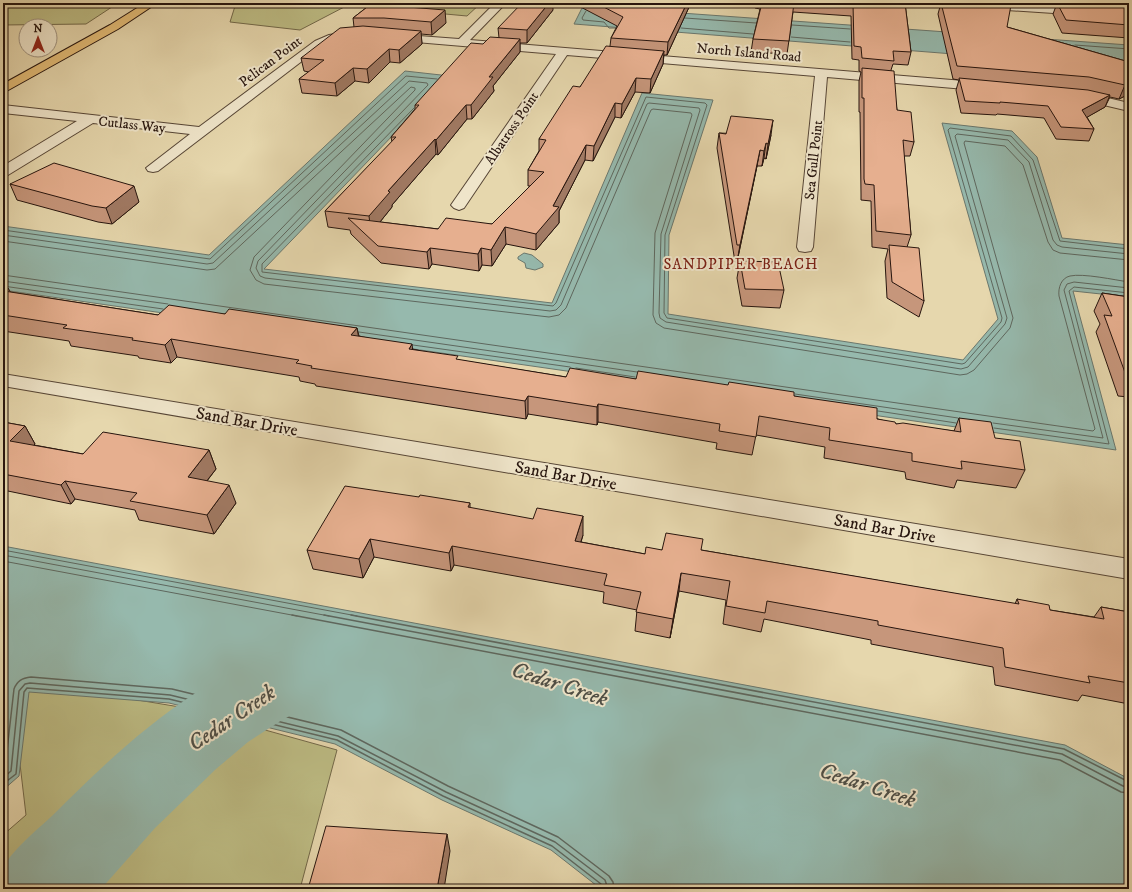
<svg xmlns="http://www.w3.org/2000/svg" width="1132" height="892" viewBox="0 0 1132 892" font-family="'IM FELL DW Pica',serif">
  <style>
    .green { fill: #bdbc84; stroke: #726849 }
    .water { fill: #96b9ad; stroke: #6a776d }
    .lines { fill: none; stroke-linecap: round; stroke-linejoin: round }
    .shore-far1 { stroke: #5e675e; stroke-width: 1 }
    .shore { stroke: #5e675e; stroke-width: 1.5 }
    .river { fill: #96b9ad; fill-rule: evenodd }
    .street-casing { stroke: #574636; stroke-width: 2 }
    .highway-casing { stroke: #27150e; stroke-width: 2 }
    .street { fill: #efe5ca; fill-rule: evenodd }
    .highway { fill: #e3bc76; fill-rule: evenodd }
    .wall { fill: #c6967b; stroke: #27150e }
    .shaded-wall { fill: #a17a64; stroke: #27150e }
    .building { fill: #e6af8f; stroke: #27150e }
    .labels { text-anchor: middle; stroke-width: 4; stroke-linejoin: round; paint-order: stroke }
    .far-street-label { font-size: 14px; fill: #27150e; stroke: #efe5ca }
    .far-neighbourhood-label { font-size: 15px; letter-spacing: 1px; fill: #7a1f14; stroke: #efe5ca }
    .street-label { font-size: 17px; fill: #27150e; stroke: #efe5ca }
    .near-water-label { font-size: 22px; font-style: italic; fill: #4e4e46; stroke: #efe5ca }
  </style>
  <rect width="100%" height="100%" fill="#e6d7ad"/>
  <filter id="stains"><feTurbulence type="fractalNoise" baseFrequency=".005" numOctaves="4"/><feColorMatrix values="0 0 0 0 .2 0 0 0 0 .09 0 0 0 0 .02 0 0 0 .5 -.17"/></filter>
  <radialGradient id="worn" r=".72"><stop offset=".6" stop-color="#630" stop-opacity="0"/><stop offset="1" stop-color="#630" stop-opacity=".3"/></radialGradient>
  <path class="green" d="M3,3H118L86,24L3,25Z
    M236,3H481L467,16L348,5L300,30L230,22Z
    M10,679L186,708L337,750L300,889H3V835L26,815Z"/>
  <path class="water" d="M583,6L1129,45V72L1067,63L574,24Z
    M405,71L450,76L264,269L552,303L642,93L713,100L669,235L668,314L963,360L998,319L942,123L1012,131L1037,157L1062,238L1129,245V297L1073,291L1116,450L3,290V226L209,255Z
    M524,253L532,255L543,264V267L535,270L526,268L525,263L518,259V257Z
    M3,546L1065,745L1129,779V889H601L551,850L442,800L335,744L169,703L29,692L19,776L3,790Z"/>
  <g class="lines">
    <path class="shore-far1" d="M586,11L582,18L583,20L604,22L609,28H615
      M685,18L756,23
      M792,25L850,29
      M681,28L753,34
      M791,37L850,42
      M1075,45L1129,49
      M414,108L262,264V272L553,306L556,303L646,97L705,103L707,105L665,235L664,313L667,318L962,364L965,363L1001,322L1002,318L948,130L950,128L1011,136L1033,160L1060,241L1129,249
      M3,230L210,259L406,76L437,79
      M3,235L207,264L213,263L409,81L427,83L428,85L258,261L256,268L260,276L265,278L550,311L556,310L561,305L647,104L649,103L699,108L700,110L661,234L659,313L660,318L666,322L961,369L968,367L1005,324L1007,318L955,136L957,134L1008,140L1029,162L1053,240L1057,245L1062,247L1129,254
      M3,241L207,270L215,269L411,87L415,88V90L254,257L250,270L256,280L264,284L549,317L559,315L566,308L651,110L653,109L691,113L692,115L655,233L653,315L656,323L664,328L960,375L967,374L974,370L1010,328L1013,318L964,143L965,141L1005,146L1023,165L1048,242L1053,250L1060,253L1129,260
      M3,275L1093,431L1095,429L1059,296C1058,288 1061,278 1070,276C1083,273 1115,280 1129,282
      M3,281L168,304
      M3,286L163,309
      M359,332L637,372
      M413,345L570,367
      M576,368L635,377
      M795,394L958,418
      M878,411L956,423
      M993,423L1103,438L1064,290L1067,284L1074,282L1129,288
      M994,428L1109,444L1069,291L1074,287L1129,293
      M3,550L357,616
      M3,555L329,616
      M3,561L297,616"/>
    <path class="shore" d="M292,615L1060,760L1121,792L1129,793
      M324,615L1062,754L1123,786L1129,787
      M351,615L1064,749L1129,782
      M3,770L5,768L14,689C17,681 22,678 31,677L172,689L341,730L448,786L558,837L609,876L613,882L614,889
      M3,778L11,771L19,691L25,684L30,683L170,695L338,736L446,792L555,842L605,880L608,889
      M3,784L16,774L24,692L27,688L169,699L337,740L443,796L552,846L601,884L603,889"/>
    <path class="river" d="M292,647L318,657L329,679L318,701L282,720L248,742L216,769L155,828L101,889H3C3,878 3,866 10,857C21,843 40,827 53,815C97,771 142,728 194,694C224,674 258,660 292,647Z"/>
    <g class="street-casing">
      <path id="street" d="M495,3H506L470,40L988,83L992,84L994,87L992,90L988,91L827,77L813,247L811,251L805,252L799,251L797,247L815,76L567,55L464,208L459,210L454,208L451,205L556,54L392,40L387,37L392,34L459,39Z
        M941,3H992L1129,12V18L946,6Z
        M352,31L357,34L356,36L336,40L323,45L158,171L153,172L148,171L146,168L190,134L93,123L8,175L3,176V166L77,121L3,113V105L199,127L315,41L329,35Z
        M1078,91L1129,103V111L1074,98L1072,95L1074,92Z
        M3,374L1129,559V579L3,386Z"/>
    </g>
    <g class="highway-casing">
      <path id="highway" d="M145,3H157L118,29L3,93V84L110,25Z"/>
    </g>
    <use href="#street" class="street"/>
    <use href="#highway" class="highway"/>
  </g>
  <path class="wall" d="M573,3H905L911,52L908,65L893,64L891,70L897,110L914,142L910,156H904L911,235L907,247L924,301L919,317L887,298L885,261L888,249L872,247L871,201L861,200V194L860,112H859V81L861,72L859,71V60L852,59L851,16L793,12L787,54L751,52L753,39L760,9L755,8V6L708,3L706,6L690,5L667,55H664L663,64L650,93L635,92L621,118L615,117L593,161L585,160L559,211V223L536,250L506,244L492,266L482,265L479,271L432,264L429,269L381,263L351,234L350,230L328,227L325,211L392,142L391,137L415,109V105L483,44L499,38L498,28L553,10L527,43H520V52L493,86L494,91L472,119H467L438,155L436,154L392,205V207L380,222L438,229L492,224L530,186H528V170L539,151V139L580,87L610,46L611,38L617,26Z
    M941,3H966L1007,27L1129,62V94L1119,99L1110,97L1105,107L1087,117L1094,129L1089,141L1056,139L1044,118L997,114L996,115L961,113L956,90L959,80L953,79L938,14Z
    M1047,3H1129V38L1062,33L1053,14L1056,6L1048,5Z
    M371,4L446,23L432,35L421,34L422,44L400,63L390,62L369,83L355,81L337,96L302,93L299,79L309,72L304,71L301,58L354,27L353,18Z
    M719,133L771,135L766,159L764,158L762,166H757L737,262H735L717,148Z
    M10,184L139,202L112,224L98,222L17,200Z
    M740,261L784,290L780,308L742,306L737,278Z
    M3,287L8,288L10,292L158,315L225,314L357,328L359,336L458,360L566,377L636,379L794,396L896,424L954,431L959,418L995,438L1025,470L1016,488L957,480L954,488L906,479L905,472L824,458L825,447L756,435L752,455L716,449L717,443L598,422L597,425L528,414L526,419L316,386L315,384L300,381L299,377L177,357L171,363L139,358L138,356L71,346L69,341L3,331Z
    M1102,293L1129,297V397L1118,396L1096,332L1100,324L1094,311Z
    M3,422L25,426L35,444L34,445L83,454L209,450L216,469L207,481L236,503L214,534L139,520L135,510L75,499L71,504L3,490Z
    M419,497L470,503V508L583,535L581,542L645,554L662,550H701L1015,604L1017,599L1050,610L1094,617L1101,607L1129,612V704L1082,695L1078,701L995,685L993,667L871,644V640L764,619L761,632L723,624L726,600L679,591L670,638L635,631L637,610L603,603L604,592L454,565L451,571L374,557L363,578L313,569L307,550Z"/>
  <path class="shaded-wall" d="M549,3H553V10L527,43V30Z
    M687,3H690V5L667,55L668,42Z
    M445,10L446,23L432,35L431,22Z
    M421,31L422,44L400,63L399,50Z
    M520,39V52L493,86L494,91L472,119L471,105L489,77Z
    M389,49L390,62L369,83L367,69Z
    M664,51L663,64L650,93L651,79Z
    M353,68L355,81L337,96L335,83Z
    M636,78L635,92L621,118L622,104Z
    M1129,83V94L1119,99L1125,85Z
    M1110,95L1105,107L1077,123L1082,110Z
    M615,103V117L593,161L594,146Z
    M466,105L467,119L438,155L436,140Z
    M773,120L771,135L766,159L768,144Z
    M435,139L436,154L392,205V207L371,233L369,216L388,191Z
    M766,143L764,158L762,166L764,151Z
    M586,145L585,160L559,211V223L536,250V234L553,206Z
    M760,150L757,166L737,262L740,245Z
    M134,186L139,202L112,224L106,208Z
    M505,227L506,244L492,266L491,250Z
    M430,248L432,264L429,269L427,252Z
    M481,248L482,265L479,271L478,254Z
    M8,288L17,305L4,291Z
    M357,328L360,345L351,335Z
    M171,339L177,357L171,363L165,345Z
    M412,344L414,362L409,349Z
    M528,396V414L526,419L525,401Z
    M598,404V422L597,425V407Z
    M25,426L35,444L20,460L10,441Z
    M209,450L216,469L195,496L188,477Z
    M65,481L75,499L71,504L61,485Z
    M229,485L236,503L214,534L207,515Z
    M583,516V535L575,560V541Z
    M370,539L374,557L363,578L359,559Z
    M452,546L454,565L451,571L449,553Z
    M681,573L679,591L670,638L673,619Z
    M447,834L450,851L444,889H437Z"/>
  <path class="building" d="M522,3H549L527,30L498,28Z
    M596,3H687L668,42L611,38L623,17Z
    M762,3H794L789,41L753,39Z
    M841,3H905L911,52L893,51L894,61L862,58L861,47L854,46L853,4Z
    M941,3H966L1011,5L1007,27L1129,62V83L1125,85L1089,77L957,66Z
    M1057,3L1129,7V25L1066,20Z
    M371,4L445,10L431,22L384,18H353Z
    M363,26L421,31L399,50L389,49L367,69L353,68L335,83L299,79L324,60L301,58L340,28Z
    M490,37L520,39L489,77H493L471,105H466L436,140L435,139L388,191L390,192L369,216L325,211L396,137H391L419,105H415L471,43L483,44Z
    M606,46L664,51L651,79L636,78L622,104L615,103L594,146L586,145L553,206L559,207L536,234L505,227L491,250L481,248L478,254L430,248L427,252L378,246L348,218L438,229L446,218L492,224L544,172L528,170L546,140L539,139L573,86L580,87Z
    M862,68L894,71L897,110L911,112L914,142L903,140L911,235L876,231L874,185L865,184L864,179V98H862Z
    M959,78L1088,90L1110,95L1082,110L1094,129L1061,127L1048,106L1000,102V103L965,101Z
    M731,116L773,120L768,144L766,143L764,151L760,150L740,245H737L719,133L726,134Z
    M54,163L134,186L106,208L92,206L10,184Z
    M889,245L919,248L924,301L892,282Z
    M740,261L778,262L784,290L745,289Z
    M3,287L8,288L4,291L158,315L169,305L225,314L229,309L357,328L351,335L412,344L409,349L458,356L456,359L566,377L570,368L636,379L638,371L728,385L729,382L794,392V396L877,408V419L895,422L896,424L903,423L961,432L959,418L991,422L995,438L1020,441L1025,470L961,461L962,469L912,461V453L829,440L830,428L759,416L756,437L719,431L720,424L598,404L597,407L528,396L525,401L311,368L312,366L296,363L299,360L171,339L165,345L132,340L133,338L63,328L67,325L3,315Z
    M1102,293L1129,297V378H1127L1104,315L1112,316Z
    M3,422L25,426L10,441L83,454L103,432L209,450L188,477L229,485L207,515L130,501L137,493L65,481L61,485L3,474Z
    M345,486L419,497L420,495L470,503L468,507L533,519L537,508L583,516L575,541L645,554L646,547L662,550L666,533L703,539L701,550L1019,604L1017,599L1049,605L1050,610L1104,619L1101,607L1129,612V683L1088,676L1090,683L1005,667L1003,648L878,625V621L767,601L765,613L726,606L730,581L681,573L673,619L636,612L641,592L604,585L607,574L452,546L449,553L370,539L359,559L307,550Z
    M326,826L447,834L437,889H308Z"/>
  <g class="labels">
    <g class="far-street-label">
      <text transform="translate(749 52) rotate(5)" y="5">North Island Road</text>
      <text transform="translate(270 61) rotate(-37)" y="5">Pelican Point</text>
      <text transform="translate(132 124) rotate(6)" y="5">Cutlass Way</text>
      <text transform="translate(511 128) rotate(-56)" y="5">Albatross Point</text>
      <text transform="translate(813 160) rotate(-84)" y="5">Sea Gull Point</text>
    </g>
    <g class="far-neighbourhood-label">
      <text x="741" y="269">SANDPIPER BEACH</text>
    </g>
    <g class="street-label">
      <text transform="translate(247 421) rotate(10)" y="6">Sand Bar Drive</text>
      <text transform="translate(566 475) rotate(10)" y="6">Sand Bar Drive</text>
      <text transform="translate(885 528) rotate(10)" y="6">Sand Bar Drive</text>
    </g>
    <g class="near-water-label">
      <text transform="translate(560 683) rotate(18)" y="8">Cedar Creek</text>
      <text transform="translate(231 717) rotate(-34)" y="8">Cedar Creek</text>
      <text transform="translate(868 784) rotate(18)" y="8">Cedar Creek</text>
    </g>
  </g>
  <rect width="1132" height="892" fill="none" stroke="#e6d7ad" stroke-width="16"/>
  <rect x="4" y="4" width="1124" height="884" fill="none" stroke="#27150e" stroke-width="2"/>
  <rect x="8" y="8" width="1116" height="876" fill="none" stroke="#27150e"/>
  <g transform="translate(38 38)"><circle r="19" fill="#efe5ca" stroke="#9f927f"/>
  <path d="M0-3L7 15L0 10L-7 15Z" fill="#8f2418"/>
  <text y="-6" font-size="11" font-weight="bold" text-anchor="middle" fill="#27150e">N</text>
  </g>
  <rect width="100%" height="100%" filter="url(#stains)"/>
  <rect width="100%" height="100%" fill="url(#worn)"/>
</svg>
